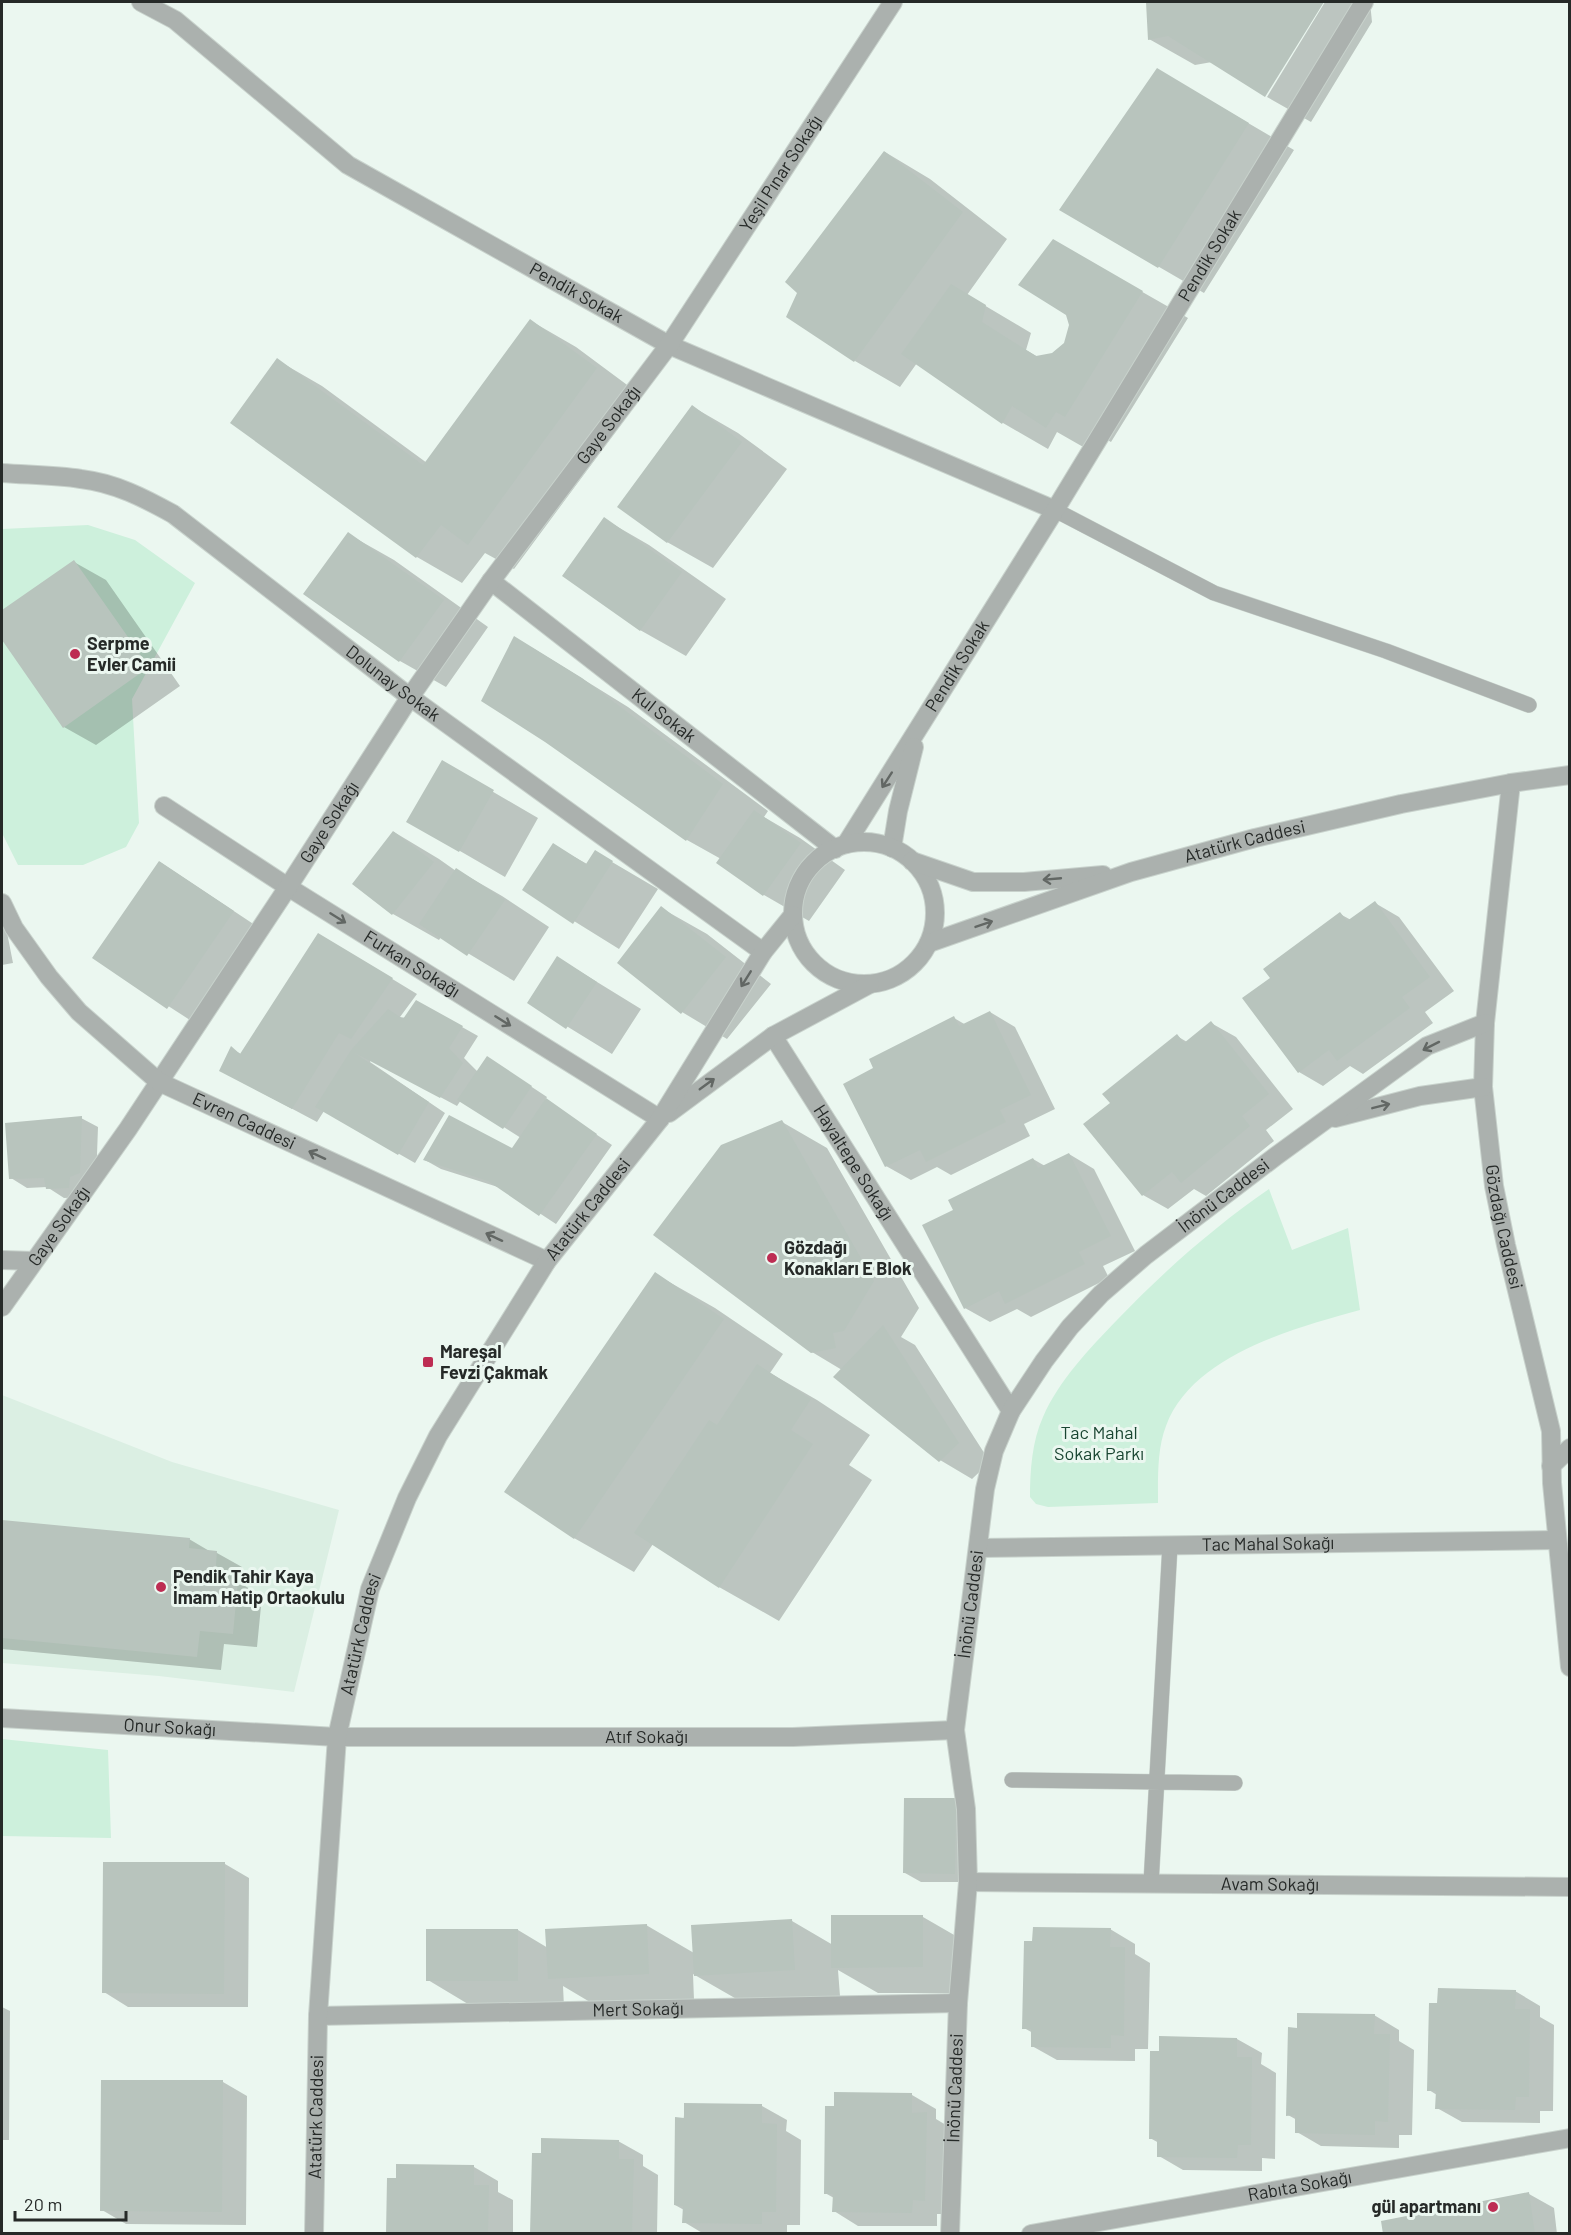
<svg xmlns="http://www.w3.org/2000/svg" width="1571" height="2235" viewBox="0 0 1571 2235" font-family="Barlow,sans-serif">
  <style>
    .built { fill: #dbefe3 }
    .green { fill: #cdf0dc }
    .shadow { fill: #0003 }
    .building { fill: #b8c4bd }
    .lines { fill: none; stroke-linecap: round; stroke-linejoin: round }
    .service-casing { stroke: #c8d2cc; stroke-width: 16 }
    .minor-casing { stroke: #c8d2cc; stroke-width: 20 }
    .tertiary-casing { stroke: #c8d2cc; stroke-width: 20 }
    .service { stroke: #abb1ae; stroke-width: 15 }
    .minor { stroke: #abb1ae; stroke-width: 18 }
    .tertiary { stroke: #abb1ae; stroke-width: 18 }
    .oneway { stroke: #626764 }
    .poi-dot { fill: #bd2d53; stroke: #ebf7f0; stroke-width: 2 }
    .labels { text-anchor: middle; stroke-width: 6; stroke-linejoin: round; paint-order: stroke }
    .street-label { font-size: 18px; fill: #262a28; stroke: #ebf7f0 }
    .poi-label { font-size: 18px; font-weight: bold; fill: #262a28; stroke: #ebf7f0; text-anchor: start }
    .park-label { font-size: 18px; fill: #1a4632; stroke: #ebf7f0 }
  </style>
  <rect width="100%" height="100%" fill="#ebf7f0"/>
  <path class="built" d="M2,1395L172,1462L339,1510L294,1692L159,1676L2,1663Z"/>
  <path class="green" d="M88,525L135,540L195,583L132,699L139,823L126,847L83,865H18L2,833V529Z
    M1269,1189L1292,1250L1348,1228L1360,1310C1295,1328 1192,1355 1166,1426C1157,1449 1158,1478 1158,1503L1048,1507L1036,1504L1030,1497C1030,1471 1032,1441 1043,1417C1059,1380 1090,1348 1117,1320C1164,1271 1214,1227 1269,1189Z
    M2,1739L108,1750L111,1838L2,1836Z"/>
  <path class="shadow" d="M1148,2H1322L1265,95L1212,62L1195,65L1149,39Z
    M1325,2H1370L1372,22L1311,122L1267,97Z
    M1202,96L1294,150L1204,293L1061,210Z
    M885,152L930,179L1007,239L967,295L1031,333L1026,350L1038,357L1053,354L1066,343L1070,325L1053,241L1188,318L1111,442L1102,437L1092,452L1057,432L1048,449L1003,423L917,363L900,387L855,361Z
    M531,321L576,347L642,396L514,569L485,553L462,583L417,557L232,422L277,360L322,386L427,463Z
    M693,407L738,433L787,469L713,568L667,542Z
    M604,519L649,545L726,599L686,656L640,630Z
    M348,534L394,560L488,627L446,687L400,661L306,594Z
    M74,562L106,580L180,686L96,745L64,727L2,637V612Z
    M531,647L628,707L768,811L764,817L800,838L845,870L809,921L764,895L718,862L721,859L687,840L547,741Z
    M442,762L538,818L505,877L408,821Z
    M394,832L439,859L456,871L457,870L502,896L549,927L514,981L441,937L439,940L393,914L354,883Z
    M553,845L587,864L595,852L658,889L619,949L524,890Z
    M160,862L258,927L193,1022L94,958Z
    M1375,903L1399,917L1454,991L1425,1012L1433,1023L1363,1074L1350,1066L1323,1086L1299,1072L1272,978L1340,914L1351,920Z
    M2,907L13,963L2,965Z
    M661,908L707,934L771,984L727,1039L682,1012Z
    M343,949L417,994L400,1017L462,1027L478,1036L464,1058L478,1072L503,1068L547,1097L545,1100L612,1145L556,1224L501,1188L441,1169L425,1160L512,1150L521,1138L461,1100L457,1106L371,1060L370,1062L445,1113L415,1163L324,1111L317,1122L221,1071L232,1049L241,1054Z
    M558,958L641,1009L612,1054L529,1003Z
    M990,1012L1015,1027L1055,1109L1024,1124L1030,1136L951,1175L937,1167L911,1180L886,1166L875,1069L954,1018L966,1025Z
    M1211,1023L1236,1037L1293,1109L1266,1130L1274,1141L1206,1196L1194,1189L1168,1209L1143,1195L1112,1103L1177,1036L1187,1042Z
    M81,1118L98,1127L96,1182L85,1197L64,1198L47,1187L27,1188L11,1178Z
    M782,1122L827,1148L919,1308L901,1337L915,1345L990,1462L972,1479L940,1460L842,1370L812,1352Z
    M1069,1154L1094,1169L1135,1251L1103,1266L1109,1278L1031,1317L1017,1309L990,1322L965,1308L955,1211L1033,1159L1045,1166Z
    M655,1274L715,1308L783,1354L770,1373L817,1400L870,1435L849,1465L872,1480L779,1621L719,1587L653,1544L634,1572L574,1538Z
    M2,1521L189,1539L211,1552L217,1553L242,1567L240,1583L262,1596L257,1647L224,1644L221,1670L2,1649Z
    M955,1800L972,1809L971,1882H921L905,1873Z
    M225,1864L249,1878L248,2007H128L104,1992Z
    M923,1917L968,1943V1993H878L838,1970L840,1996L740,2001L693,1974L694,2000L595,2005L563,1986L564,2007H473L428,1980L518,1930L548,1948L646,1925L694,1953L792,1921L833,1945Z
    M1110,1929L1135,1944V1954L1150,1963L1148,2049H1135V2061L1057,2060L1032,2046L1033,2033L1024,2028L1034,1943Z
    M1515,1991L1540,2006V2017L1554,2025L1553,2111H1540V2123L1462,2122L1437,2108V2095L1429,2090L1439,2005Z
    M2,2007L10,2011L9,2140H2Z
    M1374,2015L1399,2030V2041L1414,2050L1412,2135H1399V2148L1321,2146L1297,2132V2120L1288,2115Z
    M1237,2039L1262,2053L1261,2064L1276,2073L1275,2159L1262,2158V2171L1183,2170L1159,2156V2143L1150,2138Z
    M223,2082L247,2096L246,2225L126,2224L102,2210Z
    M912,2095L936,2109V2119L951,2128L950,2214H937V2226H858L834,2211V2198L825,2193Z
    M685,2105L762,2106L787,2120L786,2131L801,2140L800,2225H787V2234H704L684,2222V2210L675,2205Z
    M618,2141L643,2155V2166L658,2175L657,2234H532L542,2154Z
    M474,2167L498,2181V2192L513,2200V2234H388Z
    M1529,2194L1554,2208L1557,2234H1384Z"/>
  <path class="building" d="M1146,2H1324L1265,97L1168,36L1148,40Z
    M1157,68L1249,123L1158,268L1059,210Z
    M884,151L963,212L854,362L786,317L797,293L785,282Z
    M1053,239L1143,291L1065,417L1056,412L1046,428L1012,406L1002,424L901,354L951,284L986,305L982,322L1036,356L1052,353L1064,343L1069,325L1066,315L1018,285Z
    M530,319L597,368L468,545L441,525L416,558L230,423L277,358L423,465Z
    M692,405L742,442L667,543L617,507Z
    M604,517L682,572L640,631L562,576Z
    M348,532L444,600L399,662L303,594Z
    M74,560L149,667L63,728L2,640V610Z
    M514,636L582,678L723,784L686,841L545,742L481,701Z
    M442,760L494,790L459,852L406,822Z
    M754,810L801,843L763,896L716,863Z
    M393,831L434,862L392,915L352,884Z
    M553,843L586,864L595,850L613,861L573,924L522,890Z
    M159,861L234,911L167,1009L92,958Z
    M456,868L505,900L467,956L419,924Z
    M1375,901L1430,977L1402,997L1410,1008L1337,1061L1329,1050L1298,1073L1242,998L1270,978L1263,969L1340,912L1347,921Z
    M661,906L726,957L681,1014L617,963Z
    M318,933L393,978L351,1039L339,1033L292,1109L219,1071L231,1046L240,1054Z
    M557,956L597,982L566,1029L527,1003Z
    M416,1000L463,1026L449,1048L463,1063L440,1098L353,1052L429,1102L398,1155L315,1107L351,1050L388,1009L403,1019Z
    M990,1011L1031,1095L1000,1110L1006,1122L926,1162L920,1150L885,1167L843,1084L873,1068L869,1059L954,1016L959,1026Z
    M1211,1021L1269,1094L1242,1116L1250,1126L1181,1183L1172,1172L1142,1196L1083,1124L1110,1103L1102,1094L1177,1034L1184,1043Z
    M487,1056L532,1086L503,1129L457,1100Z
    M546,1098L597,1134L539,1216L488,1181L423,1160L449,1115L512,1148Z
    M82,1116L80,1173L70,1177L69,1188L46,1189L44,1178L9,1179L5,1123Z
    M782,1120L874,1281L844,1331L833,1333L836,1348L811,1353L653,1235L721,1145Z
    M1069,1153L1111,1236L1079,1252L1085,1264L1005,1304L999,1291L964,1309L922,1225L953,1210L948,1200L1033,1158L1038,1168Z
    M655,1272L724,1319L574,1539L504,1492Z
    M883,1325L959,1443L939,1462L833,1377Z
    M757,1364L811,1399L791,1430L813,1444L719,1588L634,1533L709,1420L717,1425Z
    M2,1520L190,1538L189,1548L217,1551L215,1578L238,1580L233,1634L200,1631L197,1657L2,1638Z
    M904,1798H956L955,1874L903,1873Z
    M103,1862H225L224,1994L102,1993Z
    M831,1915H923V1967L831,1968Z
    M792,1919L795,1970L694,1976L691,1925Z
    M647,1924L649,1974L548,1979L545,1929Z
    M1033,1927L1111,1928L1110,1947H1125L1124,2036L1111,2035V2048L1031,2047V2029H1022L1024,1941H1032Z
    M426,1929H518V1981H426Z
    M1438,1988L1516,1990L1515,2009H1530L1529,2097H1516L1515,2110L1435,2109L1436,2091H1427L1429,2003H1437Z
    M1297,2013L1375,2014L1374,2034H1390L1388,2122L1375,2121V2135L1295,2133V2115L1286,2116L1288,2027L1297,2028Z
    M1159,2036L1237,2038V2057H1252L1251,2145H1238L1237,2158L1157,2157V2139H1149L1150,2051H1159Z
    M101,2080H223L222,2212L100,2211Z
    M834,2092L912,2093V2113L927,2112L925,2201L913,2200L912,2213L832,2212L833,2194H824L825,2106H834Z
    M684,2103L762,2104V2123L777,2124L776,2212H762V2224L682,2223L683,2206L674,2205L675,2117L684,2118Z
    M541,2138L619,2140V2159H634L632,2234H530L532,2153H541Z
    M396,2164L474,2165V2185H489L488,2234H386L387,2178H396Z
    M1529,2192L1535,2234H1383L1381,2221Z"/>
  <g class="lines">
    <g class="service-casing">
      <path id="service" d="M1055,510L1214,593L1386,651L1529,705
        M1012,1780L1235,1783
        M1151,1884L1170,1545"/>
    </g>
    <g class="minor-casing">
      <g id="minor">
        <path id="s1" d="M141,2L175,20L348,165L669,345L1055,510"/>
        <path id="s2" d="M2,473C28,475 55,475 81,479C115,483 144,498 173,514L410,697L763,952"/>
        <path id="s3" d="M491,581L835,849"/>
        <path id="s4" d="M164,806L288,887L660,1119"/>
        <path id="s5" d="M846,844L1055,510L1364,2"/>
        <path d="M892,848L898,811L914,747"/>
        <path id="s6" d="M773,1036L1011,1411"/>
        <path d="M2,1260L34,1261"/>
        <path id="s7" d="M2,1307L128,1129L288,887L410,697L491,581L669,345L893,2"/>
        <path d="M1551,1466L1570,1448"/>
        <path id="s8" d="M978,1548L1557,1540"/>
        <path id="s9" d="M2,1718L337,1737H793L955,1730"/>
        <path id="s10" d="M968,1882L1570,1887"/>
        <path id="s11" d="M318,2016L958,2003"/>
        <path id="s12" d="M1031,2234L1570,2138"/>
      </g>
    </g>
    <g class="tertiary-casing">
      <g id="tertiary">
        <path id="s13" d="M1511,783L1485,1023L1483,1087L1494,1186L1506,1245L1551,1431L1552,1483L1570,1667"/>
        <circle cx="864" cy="913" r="71"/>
        <path d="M912,861L973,882H1024L1103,875"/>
        <path id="s14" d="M2,903L14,928L49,977L79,1012L159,1082L547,1261"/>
        <path id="s15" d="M929,943L1131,872L1255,838L1401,804L1511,783L1570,775"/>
        <path d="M669,1113L773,1036L870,984"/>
        <path d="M1335,1118L1420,1096L1483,1087"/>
        <path id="s16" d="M314,2234L318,2016L337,1737L370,1589L407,1498L438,1436L547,1261L660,1119L763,952L793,915"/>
        <path id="s17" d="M950,2234L958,2003L968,1882L966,1809L955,1730L985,1489L994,1451L1011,1411L1044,1361L1070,1327L1101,1294L1146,1255L1276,1156L1427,1046L1485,1023"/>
      </g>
    </g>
    <use href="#service" class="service"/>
    <use href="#minor" class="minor"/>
    <use href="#tertiary" class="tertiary"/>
  </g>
  <defs><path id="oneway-shaft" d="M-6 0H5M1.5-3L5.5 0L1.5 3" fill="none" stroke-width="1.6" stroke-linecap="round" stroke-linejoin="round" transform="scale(1.5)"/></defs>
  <g class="oneway">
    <use href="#oneway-shaft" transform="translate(887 780) rotate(123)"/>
    <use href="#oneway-shaft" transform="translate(1052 879) rotate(175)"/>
    <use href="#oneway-shaft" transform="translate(338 918) rotate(32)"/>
    <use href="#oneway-shaft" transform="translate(984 924) rotate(-19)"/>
    <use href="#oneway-shaft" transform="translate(746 979) rotate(122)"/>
    <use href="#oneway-shaft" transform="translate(503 1021) rotate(32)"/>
    <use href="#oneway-shaft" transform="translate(1431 1046) rotate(153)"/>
    <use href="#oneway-shaft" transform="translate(707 1084) rotate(-36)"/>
    <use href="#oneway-shaft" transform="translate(1381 1106) rotate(-14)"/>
    <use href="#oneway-shaft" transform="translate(317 1155) rotate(-155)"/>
    <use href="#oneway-shaft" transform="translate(494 1237) rotate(-155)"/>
  </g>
  <g class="poi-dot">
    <circle cx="75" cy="654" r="6"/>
    <circle cx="772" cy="1258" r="6"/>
    <rect x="422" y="1356" width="12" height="12" rx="3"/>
    <circle cx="161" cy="1587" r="6"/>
    <circle cx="1493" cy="2207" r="6"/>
  </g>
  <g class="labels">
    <g class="street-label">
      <text dy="6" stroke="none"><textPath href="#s7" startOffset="1376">Yeşil Pınar Sokağı</textPath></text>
      <text dy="6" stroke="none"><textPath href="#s5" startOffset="692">Pendik Sokak</textPath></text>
      <text dy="6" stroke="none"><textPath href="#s1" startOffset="526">Pendik Sokak</textPath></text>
      <text dy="6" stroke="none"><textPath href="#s7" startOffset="1071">Gaye Sokağı</textPath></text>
      <text dy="6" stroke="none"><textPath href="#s5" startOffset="210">Pendik Sokak</textPath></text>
      <text dy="6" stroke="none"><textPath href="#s2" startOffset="456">Dolunay Sokak</textPath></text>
      <text dy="6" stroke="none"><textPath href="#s3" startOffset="219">Kul Sokak</textPath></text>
      <text dy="6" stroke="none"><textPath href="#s7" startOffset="585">Gaye Sokağı</textPath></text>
      <text dy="6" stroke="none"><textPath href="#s15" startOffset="332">Atatürk Caddesi</textPath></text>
      <text dy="6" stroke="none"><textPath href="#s4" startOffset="294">Furkan Sokağı</textPath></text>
      <text dy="6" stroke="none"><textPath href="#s14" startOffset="334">Evren Caddesi</textPath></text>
      <text dy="6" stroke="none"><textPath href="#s6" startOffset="150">Hayaltepe Sokağı</textPath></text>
      <text dy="6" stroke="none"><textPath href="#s17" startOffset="1136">İnönü Caddesi</textPath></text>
      <text dy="6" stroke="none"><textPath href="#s16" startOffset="1089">Atatürk Caddesi</textPath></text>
      <text dy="6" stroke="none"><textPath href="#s7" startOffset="99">Gaye Sokağı</textPath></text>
      <text dy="6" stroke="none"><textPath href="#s13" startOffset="447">Gözdağı Caddesi</textPath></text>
      <text dy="6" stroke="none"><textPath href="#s8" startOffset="290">Tac Mahal Sokağı</textPath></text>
      <text dy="6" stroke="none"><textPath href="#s17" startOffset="632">İnönü Caddesi</textPath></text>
      <text dy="6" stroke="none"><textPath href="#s16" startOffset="603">Atatürk Caddesi</textPath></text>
      <text dy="6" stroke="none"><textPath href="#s9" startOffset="168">Onur Sokağı</textPath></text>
      <text dy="6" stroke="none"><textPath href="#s9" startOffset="645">Atıf Sokağı</textPath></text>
      <text dy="6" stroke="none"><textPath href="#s10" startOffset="302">Avam Sokağı</textPath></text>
      <text dy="6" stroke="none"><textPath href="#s11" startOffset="320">Mert Sokağı</textPath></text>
      <text dy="6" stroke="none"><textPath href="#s17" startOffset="146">İnönü Caddesi</textPath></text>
      <text dy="6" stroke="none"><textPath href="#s16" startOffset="117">Atatürk Caddesi</textPath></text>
      <text dy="6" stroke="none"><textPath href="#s12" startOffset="273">Rabıta Sokağı</textPath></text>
    </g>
    <g class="poi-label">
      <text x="87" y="650">Serpme<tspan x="87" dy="21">Evler Camii</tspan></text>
      <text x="784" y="1254">Gözdağı<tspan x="784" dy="21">Konakları E Blok</tspan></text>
      <text x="440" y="1358">Mareşal<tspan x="440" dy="21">Fevzi̇ Çakmak</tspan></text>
      <text x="173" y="1583">Pendik Tahir Kaya<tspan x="173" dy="21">İmam Hatip Ortaokulu</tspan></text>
      <text x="1481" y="2213" text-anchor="end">gül apartmanı</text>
    </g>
    <g class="park-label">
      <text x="1099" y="1439">Tac Mahal<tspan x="1099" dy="21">Sokak Parkı</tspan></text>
    </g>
  </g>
  <rect width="1571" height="2235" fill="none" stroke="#262a28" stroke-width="6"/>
  <path d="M15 2211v9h111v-9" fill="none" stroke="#262a28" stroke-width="3"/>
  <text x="24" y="2211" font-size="18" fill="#262a28" stroke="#ebf7f0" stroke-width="4.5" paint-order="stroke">20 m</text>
</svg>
